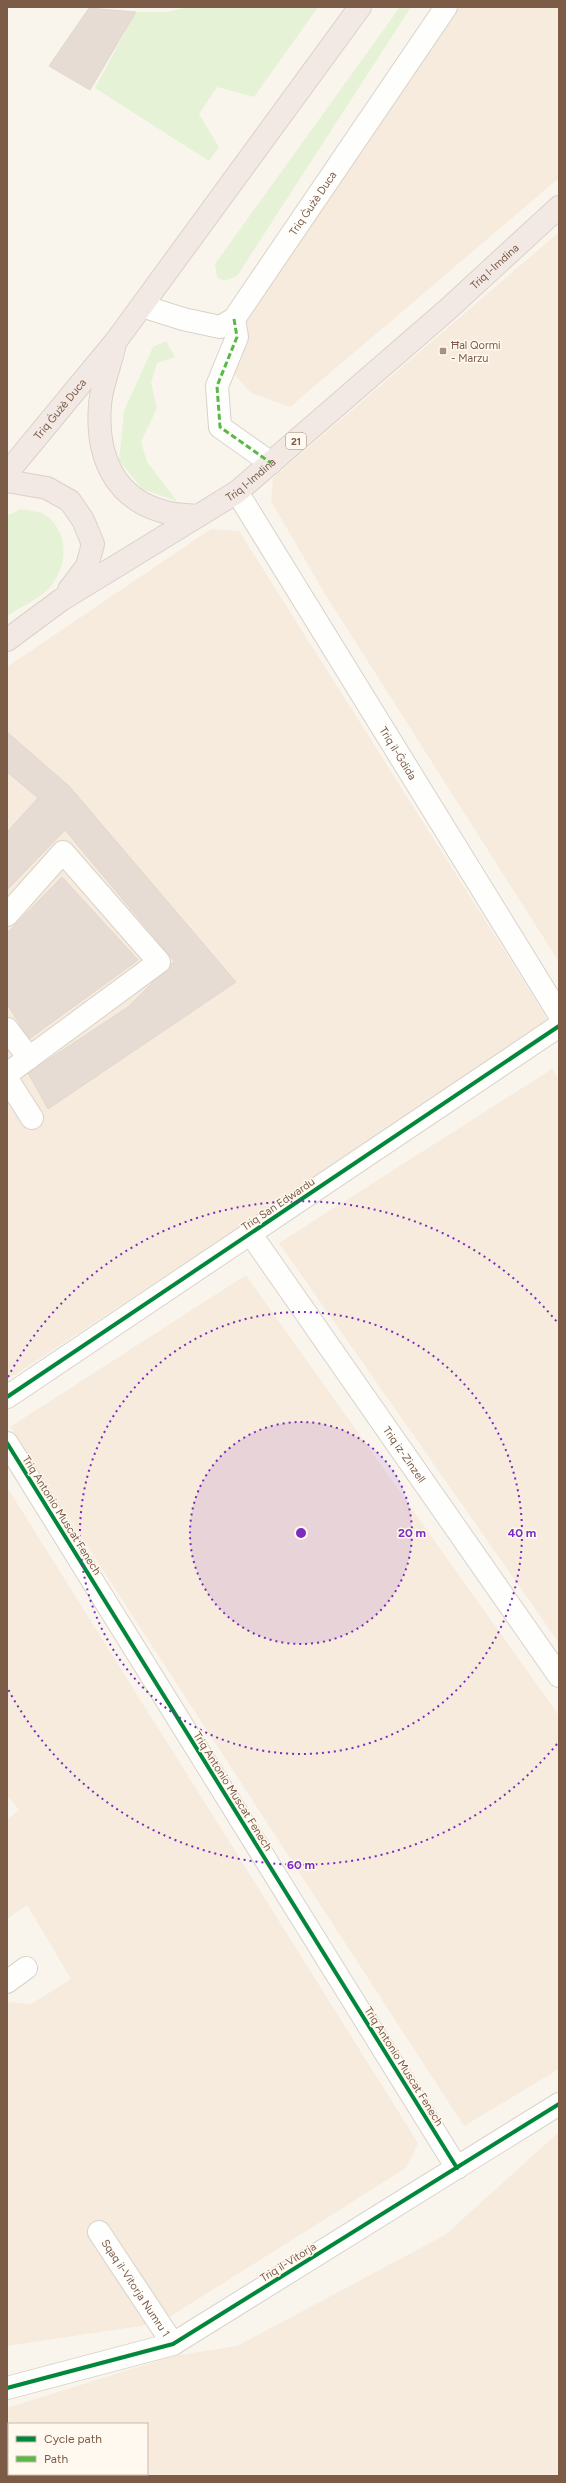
<svg xmlns="http://www.w3.org/2000/svg" width="566" height="2483" viewBox="0 0 566 2483" font-family="Figtree,sans-serif">
  <style>
    .residential { fill: #f6ebdc; fill-rule: evenodd }
    .green { fill: #e5f2d6 }
    .building { fill: #e6dcd3; stroke: #e3d8ce }
    .lines { fill: none; stroke-linecap: round; stroke-linejoin: round }
    .lane-casing { stroke: #d9d2cb; stroke-width: 24 }
    .street-casing { stroke: #d9d2cb; stroke-width: 24 }
    .highway-casing { stroke: #dbd1c9; stroke-width: 24 }
    .lane { stroke: #fefefc; stroke-width: 22 }
    .street { stroke: #fefefc; stroke-width: 22 }
    .highway { stroke: #f3e9e4; stroke-width: 22 }
    .quiet { stroke: #58b947; stroke-width: 3; stroke-dasharray: 6 3; stroke-linecap: butt }
    .cycleway-casing { stroke: #fff9f0; stroke-width: 6 }
    .cycleway { stroke: #00873e; stroke-width: 4 }
    .ring { fill: none; stroke: #7b2cbf; stroke-width: 2; stroke-dasharray: 2 4 }
    .poi-dot { fill: #a89181; stroke: #fff9f0; stroke-width: 1.5 }
    .labels { text-anchor: middle; stroke-width: 3; stroke-linejoin: round; paint-order: stroke }
    .shield { fill: #fff9f0; stroke: #a38a7a; stroke-width: 1 }
    .shield-label { font-size: 10px; font-weight: bold; fill: #7c5b47 }
    .street-label { font-size: 11px; fill: #7c5b47; stroke: #fff9f0 }
    .poi-label { font-size: 11px; fill: #7c5b47; stroke: #fff9f0; text-anchor: start }
    .centre { fill: #7b2cbf; stroke: #fff9f0; stroke-width: 2 }
    .ring-label { font-size: 12px; text-anchor: middle; font-weight: bold; fill: #7b2cbf; stroke: #fff9f0; stroke-width: 3; stroke-linejoin: round; paint-order: stroke }
  </style>
  <rect width="100%" height="100%" fill="#f9f5ed"/>
  <path class="residential" d="M459,7H559V178L290,407L251,393L232,372L244,323Z
    M559,232V962L325,594L271,501L273,478Z
    M211,529L239,531L550,1023L7,1380V667Z
    M552,1069L559,1080V1643L279,1243Z
    M246,1275L559,1716V2069L464,2126L10,1427Z
    M7,1487L418,2143L406,2168L160,2323L7,2346V2002L31,2004L71,1979L27,1905L7,1919V1820L19,1810L7,1795Z
    M559,2132V2476H7V2408L173,2356L237,2346L445,2235ZM9,2424H147V2474H9Z"/>
  <path class="green" d="M188,7H318L254,97L217,87L199,114L219,147L209,161L95,88L136,12H168Z
    M400,7H411L237,276L224,281L217,277L215,264Z
    M166,341L175,357L157,363L151,383L157,408L141,442L147,462L177,501L142,489L119,460L124,411L153,347Z
    M21,509C28,511 42,511 47,516C72,536 67,573 44,593C33,602 19,608 7,616V516Z"/>
  <path class="building" d="M89,8L136,12L90,90L49,66Z
    M7,732L69,786L236,982L48,1109L28,1073L128,1007L174,961L65,830L7,890V832L38,798L7,772Z
    M62,877L138,960L29,1039L7,1004V933Z"/>
  <g class="lines">
    <g class="lane-casing">
      <g id="lane">
        <path d="M7,915L63,852L159,962L7,1074"/>
        <path d="M7,1029L29,1058"/>
        <path d="M7,1079L32,1118"/>
        <path id="s1" d="M99,2232L173,2344"/>
      </g>
    </g>
    <g class="street-casing">
      <g id="street">
        <path id="s2" d="M142,306L183,319L220,327L234,319L446,7"/>
        <path d="M234,319L237,337L217,386L220,427L271,463"/>
        <path id="s3" d="M237,492L559,1014"/>
        <path id="s4" d="M250,1233L559,1676"/>
        <path d="M7,1397L559,1026"/>
        <path d="M7,1443L457,2168"/>
        <path d="M7,1982L26,1968"/>
        <path d="M7,2388L173,2344L559,2104"/>
      </g>
    </g>
    <g class="highway-casing">
      <g id="highway">
        <path d="M114,348C110,366 101,387 100,405C96,454 113,499 165,512C175,515 188,515 198,516"/>
        <path id="s5" d="M7,473L116,341L360,7"/>
        <path d="M7,481L47,488L70,501L83,520L93,544L87,566L69,590"/>
        <path id="s6" d="M7,640L61,600L237,492L447,310L559,207"/>
      </g>
    </g>
    <use href="#lane" class="lane"/>
    <use href="#street" class="street"/>
    <use href="#highway" class="highway"/>
    <path class="quiet" d="M234,319L237,337L217,386L220,427L271,463"/>
    <g class="cycleway-casing">
      <path id="cycleway" d="M7,1397L559,1026
        M7,1443L457,2168
        M7,2388L173,2344L559,2104"/>
    </g>
    <use href="#cycleway" class="cycleway"/>
  </g>
  <circle cx="301" cy="1533" r="111" fill="#7b2cbf" fill-opacity=".12"/>
  <g class="ring">
    <circle cx="301" cy="1533" r="111"/>
    <circle cx="301" cy="1533" r="221"/>
    <path d="M557 1744A332 332 0 0 1 8 1689M8 1377A332 332 0 0 1 557 1322"/>
  </g>
  <rect class="poi-dot" x="439" y="347" width="8" height="8" rx="2"/>
  <g class="labels">
    <rect class="shield" x="286" y="433" width="20" height="16" rx="3"/>
    <g class="shield-label">
      <text x="296" y="445">21</text>
    </g>
    <g class="street-label">
      <text dy="4" stroke="none"><textPath href="#s2" startOffset="237">Triq Ġużè Duca</textPath></text>
      <text dy="4" stroke="none"><textPath href="#s6" startOffset="616">Triq l-Imdina</textPath></text>
      <text dy="4" stroke="none"><textPath href="#s5" startOffset="83">Triq Ġużè Duca</textPath></text>
      <text dy="4" stroke="none"><textPath href="#s6" startOffset="292">Triq l-Imdina</textPath></text>
      <text dy="4" stroke="none"><textPath href="#s3" startOffset="307">Triq il-Ġdida</textPath></text>
      <text transform="translate(278 1204) rotate(-34)" y="4">Triq San Edwardu</text>
      <text dy="4" stroke="none"><textPath href="#s4" startOffset="270">Triq iz-Zinzell</textPath></text>
      <text transform="translate(62 1515) rotate(58)" y="4">Triq Antonio Muscat Fenech</text>
      <text transform="translate(233 1791) rotate(58)" y="4">Triq Antonio Muscat Fenech</text>
      <text transform="translate(404 2066) rotate(58)" y="4">Triq Antonio Muscat Fenech</text>
      <text transform="translate(288 2262) rotate(-32)" y="4">Triq il-Vitorja</text>
      <text dy="4" stroke="none"><textPath href="#s1" startOffset="67">Sqaq il-Vitorja Numru 1</textPath></text>
    </g>
    <g class="poi-label">
      <text x="451" y="349">Ħal Qormi<tspan x="451" dy="13">- Marzu</tspan></text>
    </g>
  </g>
  <circle cx="301" cy="1533" r="6" class="centre"/>
  <g class="ring-label">
    <text x="412" y="1537">20 m</text>
    <text x="522" y="1537">40 m</text>
    <text x="301" y="1869">60 m</text>
  </g>
  <rect width="566" height="2483" fill="none" stroke="#7c5b47" stroke-width="16"/>
  <rect x="8" y="2423" width="140" height="52" fill="#fff9f0" stroke="#cbbaac"/>
  <rect x="16" y="2436" width="20" height="6" fill="#00873e" stroke="#cbbaac"/>
  <text x="44" y="2443" font-size="12" fill="#7c5b47">Cycle path</text>
  <rect x="16" y="2456" width="20" height="6" fill="#58b947" stroke="#cbbaac"/>
  <text x="44" y="2463" font-size="12" fill="#7c5b47">Path</text>
</svg>
